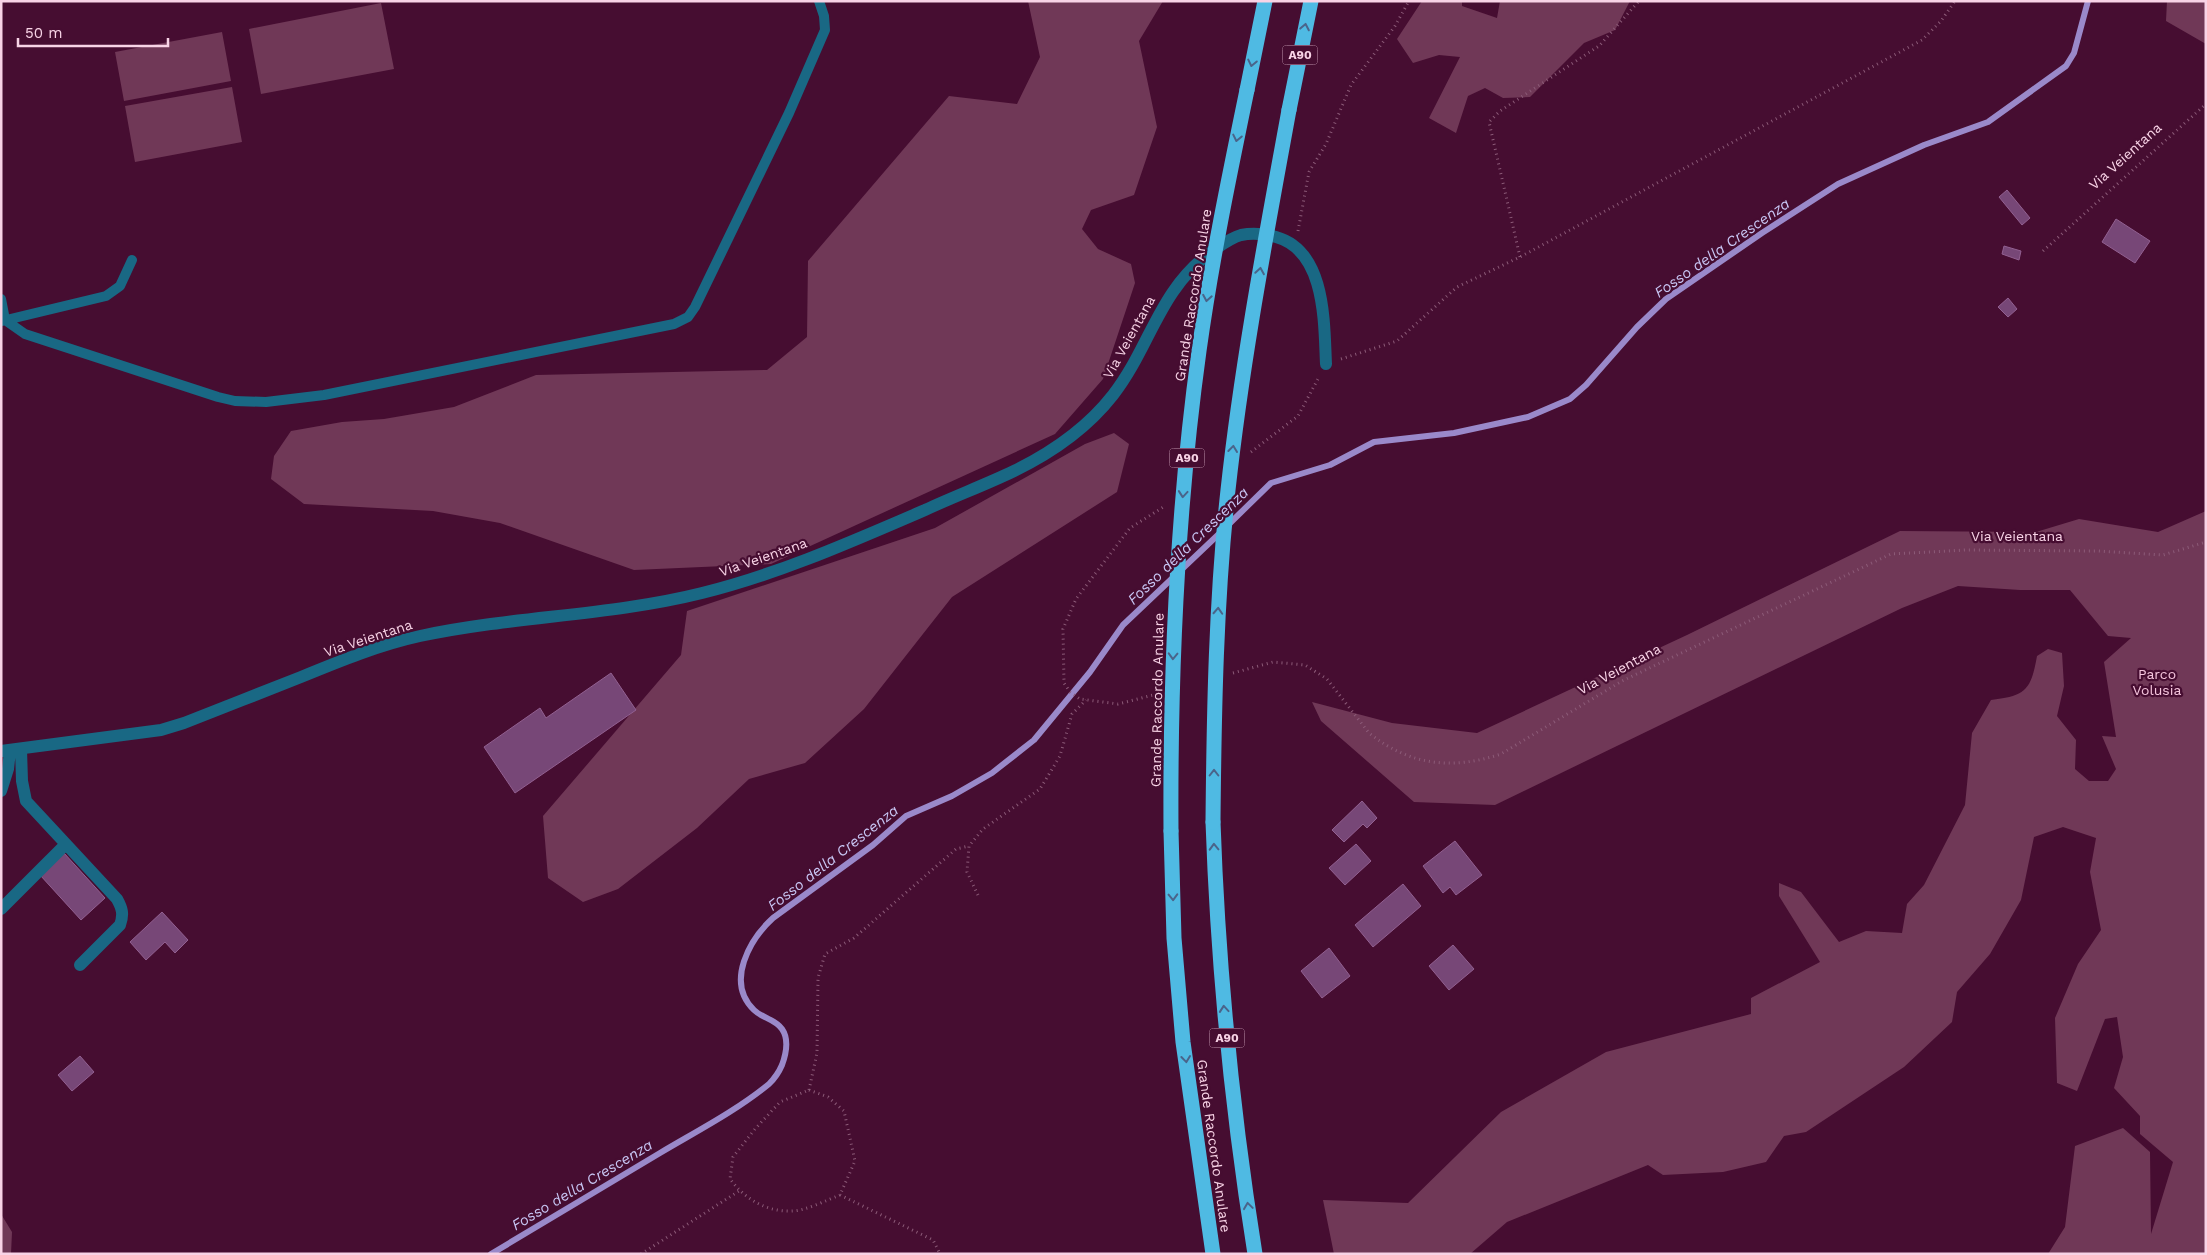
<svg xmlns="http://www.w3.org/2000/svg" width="2207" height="1255" viewBox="0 0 2207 1255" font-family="'Work Sans',sans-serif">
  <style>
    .green { fill: #703857 }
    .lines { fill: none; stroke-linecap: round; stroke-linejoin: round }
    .stream { stroke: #9a89ca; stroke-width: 6 }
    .building { fill: #774777; stroke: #926091 }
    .path { stroke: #8c5b78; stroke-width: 3; stroke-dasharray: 1 4; stroke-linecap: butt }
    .lane { stroke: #196884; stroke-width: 10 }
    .street { stroke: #196884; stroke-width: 12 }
    .highway { stroke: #4fbae3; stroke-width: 15 }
    .highway-bridge { stroke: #4fbae3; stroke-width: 15 }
    .oneway { stroke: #4a648a }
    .labels { text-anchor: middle; stroke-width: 4.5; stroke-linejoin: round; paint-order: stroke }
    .shield { fill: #460d31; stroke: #c398b0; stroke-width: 1 }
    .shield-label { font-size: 12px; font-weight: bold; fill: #f8d3e6 }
    .street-label { font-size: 14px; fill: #f8d3e6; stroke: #460d31 }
    .park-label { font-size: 14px; fill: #f6c6de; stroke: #460d31 }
    .water-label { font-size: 15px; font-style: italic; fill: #c8c6f4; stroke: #460d31 }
  </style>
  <rect width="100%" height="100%" fill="#460d31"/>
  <path class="green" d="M1028,1H1163L1139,41L1157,127L1134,195L1091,210L1082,229L1098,249L1131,264L1135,283L1103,379L1055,434L771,564L634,570L500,523L433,511L304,504L271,479L274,456L291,431L342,422L384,419L454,407L536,375L767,370L807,337L808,261L949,96L1017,104L1040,57Z
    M1422,1H1462V6L1497,18L1500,1H1630L1615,30L1584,43L1530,97L1503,98L1485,88L1468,96L1456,133L1429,118L1460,57L1439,55L1413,63L1397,39Z
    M2167,1H2206V44L2166,21Z
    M381,3L394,69L261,94L249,29Z
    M222,32L231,81L124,101L115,52Z
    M232,87L242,142L135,162L125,106Z
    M1114,433L1129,444L1117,492L952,597L864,709L805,763L749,779L697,828L618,889L583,902L548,878L543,816L681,655L687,611L935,528L1085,444Z
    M2206,511V1254H2048L2065,1227L2075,1146L2123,1128L2150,1152L2151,1234L2173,1162L2140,1134V1116L2114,1088L2123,1057L2117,1017L2105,1019L2077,1091L2057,1083L2055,1018L2078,964L2101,930L2090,872L2096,838L2063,827L2034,837L2021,900L1990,954L1957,992L1952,1022L1904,1067L1806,1132L1784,1136L1766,1162L1723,1172L1663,1175L1648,1165L1507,1222L1470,1254H1334L1323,1200L1408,1203L1501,1112L1606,1052L1751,1014V998L1820,962L1779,896V883L1801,892L1839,942L1866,931L1902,933L1907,904L1924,885L1965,805L1972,733L1991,700C2026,696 2031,690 2037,656L2048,649L2062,653L2064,686L2057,716L2076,740L2075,769L2089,781H2108L2116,769L2102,736L2116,737L2104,662L2131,638L2108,636L2070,590H2020L1958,586L1902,608L1495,805L1414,802L1321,721L1312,702L1392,723L1477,733L1687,635L1900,531L2036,532L2079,519L2158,532Z
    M1,1214L12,1232L11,1254H1Z"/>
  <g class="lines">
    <path class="stream" d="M1228,525L1271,483L1330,465L1374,442L1454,433L1528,417L1570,399L1586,385L1637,327L1666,299L1762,233L1838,184L1924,145L1988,122L2066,66L2074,53L2088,1
      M491,1254C547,1220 604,1187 660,1153C697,1131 736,1111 769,1084C774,1079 779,1072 782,1065C786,1054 789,1039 782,1029C775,1019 762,1018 754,1010C725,982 750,939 773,918L873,845L906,816L952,796L992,773L1034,740L1090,672L1123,625L1221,532"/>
  </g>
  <path class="building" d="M2007,190L2030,218L2022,225L1999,197Z
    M2116,219L2150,241L2135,263L2102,242Z
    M2004,246L2021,251L2019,260L2002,254Z
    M2008,298L2017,309L2008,317L1998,307Z
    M611,673L636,710L515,793L484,747L540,708L546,718Z
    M1362,801L1377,818L1367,828L1363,824L1344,842L1332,830Z
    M1455,841L1482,875L1456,895L1450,887L1443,893L1423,866Z
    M1356,844L1371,861L1345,885L1329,868Z
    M64,853L105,898L81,920L40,875Z
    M1403,884L1421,906L1373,947L1355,925Z
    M162,912L188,940L175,953L165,942L146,960L130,942Z
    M1453,945L1474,969L1449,990L1429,966Z
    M1329,948L1350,976L1322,998L1301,971Z
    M80,1056L94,1072L72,1091L58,1075Z"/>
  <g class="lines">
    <path class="path" d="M1298,231L1309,172L1326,144L1351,85L1395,26L1409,1
      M2043,251L2206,104
      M1520,257L1489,122L1500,111L1599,46L1639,1
      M1341,359L1397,341L1457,287L1520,257L1922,40L1941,21L1955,1
      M1251,452L1298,416L1319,377
      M1233,673L1273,662L1305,665L1327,679L1369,733C1410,766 1453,770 1501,754L1622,681L1891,554L1966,550L2098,551L2163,555L2206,542
      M1157,694L1118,704L1080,699L1070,692L1064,683L1063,629L1076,599L1130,528L1165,506
      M978,895L967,872L969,846L983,829L1040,789L1060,756L1072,714L1086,700
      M809,1090L828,1097L844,1111L855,1161L840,1195C827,1200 805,1211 792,1211C766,1212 745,1199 730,1179L733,1157L755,1129L780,1102Z
      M809,1090L817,1053L818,978L825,954L854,938L956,849L969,846
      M840,1195L933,1240L940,1254
      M641,1254L739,1191"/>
    <path class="lane" d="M1,299L5,320L25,334L218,397L235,401L266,402L324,395L674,324L688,317L695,307L789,113L825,30L824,16L819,1
      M2,321L106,296L120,286L132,260"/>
    <path class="street" d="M21,749L22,781L26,801L117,899C122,908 124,914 120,925L80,965
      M1,751L161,730L184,723C223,708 262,692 301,677C340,661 379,645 420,636C513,616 610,616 702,593C779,574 853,541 925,510C955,496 985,485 1014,471C1051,453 1088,427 1113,395C1151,346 1158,291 1211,252C1220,246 1230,238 1241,235C1252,233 1265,234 1276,237C1326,251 1324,322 1326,364
      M1,791L8,769L10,751
      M1,909L66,844"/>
    <path class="highway" d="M1247,90L1265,1
      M1289,110L1311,1
      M1213,822C1218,967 1232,1111 1255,1254
      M1171,831L1174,938L1183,1042L1213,1254"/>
    <path class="highway-bridge" d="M1213,822C1214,711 1216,600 1228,490C1242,362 1266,236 1289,110
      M1171,831C1170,671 1177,510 1199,351C1211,264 1229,177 1247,90"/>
  </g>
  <defs><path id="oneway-chevron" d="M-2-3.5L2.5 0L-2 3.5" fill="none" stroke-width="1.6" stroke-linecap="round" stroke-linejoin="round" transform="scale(1.25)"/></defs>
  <g class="oneway">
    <use href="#oneway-chevron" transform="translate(1305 27) rotate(-79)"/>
    <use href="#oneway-chevron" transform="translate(1252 63) rotate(102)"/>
    <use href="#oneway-chevron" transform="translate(1237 138) rotate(102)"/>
    <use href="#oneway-chevron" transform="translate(1260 271) rotate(-81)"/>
    <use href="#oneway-chevron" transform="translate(1207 298) rotate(100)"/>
    <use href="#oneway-chevron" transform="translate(1233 449) rotate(-83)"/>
    <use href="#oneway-chevron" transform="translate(1183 494) rotate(95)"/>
    <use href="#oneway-chevron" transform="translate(1218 611) rotate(-87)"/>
    <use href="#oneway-chevron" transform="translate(1173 656) rotate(92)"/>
    <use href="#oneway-chevron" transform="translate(1214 773) rotate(-90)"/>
    <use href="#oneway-chevron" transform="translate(1214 847) rotate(-92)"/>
    <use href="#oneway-chevron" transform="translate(1173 897) rotate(88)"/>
    <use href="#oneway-chevron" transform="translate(1224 1009) rotate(-95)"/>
    <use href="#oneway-chevron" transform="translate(1186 1059) rotate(83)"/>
    <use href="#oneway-chevron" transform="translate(1248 1206) rotate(-98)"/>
  </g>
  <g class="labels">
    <g class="shield">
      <rect x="1282.5" y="45.5" width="35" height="19" rx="4"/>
      <rect x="1169.5" y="448.5" width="35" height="19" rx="4"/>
      <rect x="1209.5" y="1028.5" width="35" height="19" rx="4"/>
    </g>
    <g class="shield-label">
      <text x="1300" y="59">A90</text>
      <text x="1187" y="462">A90</text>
      <text x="1227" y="1042">A90</text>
    </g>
    <g class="street-label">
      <text transform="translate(2125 156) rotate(-42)" y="5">Via Veientana</text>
      <text transform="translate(1193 295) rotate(-81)" y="5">Grande Raccordo Anulare</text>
      <text transform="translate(1129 337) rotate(-61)" y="5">Via Veientana</text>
      <text x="2017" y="541">Via Veientana</text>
      <text transform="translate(763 557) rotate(-19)" y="5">Via Veientana</text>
      <text transform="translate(368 638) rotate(-18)" y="5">Via Veientana</text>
      <text transform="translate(1619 669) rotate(-28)" y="5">Via Veientana</text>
      <text transform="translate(1157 700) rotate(-89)" y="5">Grande Raccordo Anulare</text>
      <text transform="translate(1214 1146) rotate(82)" y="5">Grande Raccordo Anulare</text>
    </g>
    <g class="park-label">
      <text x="2157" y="679">Parco<tspan x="2157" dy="16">Volusia</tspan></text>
    </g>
    <g class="water-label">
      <text transform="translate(1722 248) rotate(-35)" y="5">Fosso della Crescenza</text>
      <text transform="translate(1188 546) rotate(-44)" y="5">Fosso della Crescenza</text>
      <text transform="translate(833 858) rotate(-38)" y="5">Fosso della Crescenza</text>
      <text transform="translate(582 1185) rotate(-31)" y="5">Fosso della Crescenza</text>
    </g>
  </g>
  <rect width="2207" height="1255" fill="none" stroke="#f8d3e6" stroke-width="5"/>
  <path d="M18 38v8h150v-8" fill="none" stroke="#f8d3e6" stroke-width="2.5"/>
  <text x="25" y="38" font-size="15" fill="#f8d3e6" stroke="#460d31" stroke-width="4" paint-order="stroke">50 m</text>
</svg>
